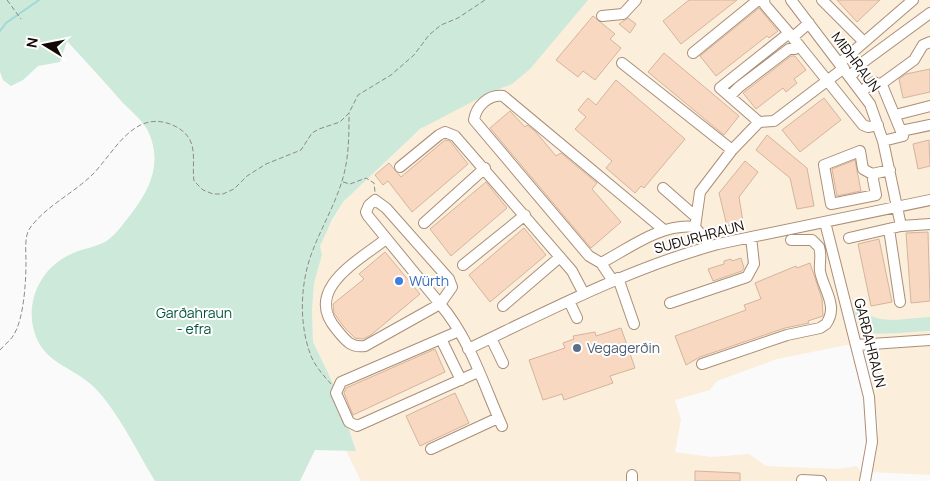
<svg xmlns="http://www.w3.org/2000/svg" width="930" height="481" viewBox="0 0 930 481" font-family="Manrope,sans-serif">
  <style>
    .industrial { fill: #fbeeda }
    .green { fill: #cce9da }
    .lines { fill: none; stroke-linecap: round; stroke-linejoin: round }
    .stream { stroke: #a3d8d9; stroke-width: 2 }
    .building { fill: #f8d8c0; stroke: #d4b49d }
    .minor-casing { stroke: #ac8e77; stroke-width: 12 }
    .path { stroke: #8f8a87; stroke-width: 1; stroke-dasharray: 5 2.5; stroke-linecap: butt }
    .minor { stroke: #fff; stroke-width: 10 }
    .shop-dot { fill: #3f7fe0; stroke: #fff; stroke-width: 2 }
    .service-dot { fill: #5c6f8a; stroke: #fff; stroke-width: 2 }
    .labels { text-anchor: middle; stroke-width: 4; stroke-linejoin: round; paint-order: stroke }
    .street-label { font-size: 14px; fill: #130903; stroke: #fff }
    .shop-label { font-size: 14px; fill: #366cbe; stroke: #fff; text-anchor: start }
    .park-label { font-size: 14px; fill: #04563b; stroke: #fff }
    .service-label { font-size: 14px; fill: #4e5e75; stroke: #fff; text-anchor: start }
  </style>
  <rect width="100%" height="100%" fill="#fafafa"/>
  <path class="industrial" d="M579,0H930V475L872,472L878,443V424L867,349L847,345L777,359L717,381L710,390L675,400L681,420L675,452L711,457L749,454L766,466L839,469L857,466L861,473L860,481H361L326,410L321,360L313,342L312,310L314,283L322,255L320,246L322,239L343,202L418,131L489,84Z"/>
  <path class="green" d="M0,0H588L530,69L512,84L491,92L420,129L343,202L332,220L320,246L322,255L314,283L312,310L313,342L335,388L356,451L315,450L300,481H155C138,453 116,408 93,386C70,365 41,363 33,327C27,298 42,268 69,255C80,249 93,248 105,242C116,235 123,224 131,214C150,189 163,163 148,131C143,121 131,111 123,103C105,82 86,62 67,41L60,62L38,66L23,80L11,86L3,80L0,72Z
    M857,307C879,327 903,318 930,317V331C918,331 876,336 867,332C859,328 856,316 853,309Z"/>
  <g class="lines">
    <path class="stream" d="M0,31L6,23L39,0"/>
  </g>
  <path class="building" d="M689,0H737L681,44L663,21Z
    M837,0H880L857,22Z
    M759,8L778,31L769,38L767,36L716,76L700,56Z
    M593,16L615,34L610,39L621,48L595,80L583,71L578,77L556,60Z
    M628,18L636,24L630,33L619,24Z
    M664,53L739,116L724,135L648,72Z
    M791,56H795L806,70L794,79L797,83L786,92L783,88L756,109L743,93Z
    M930,69V92L903,98L899,79L906,74Z
    M616,80L685,139L644,188L641,186L635,193L606,168L612,161L575,129L586,117L578,110L588,98L596,105Z
    M824,98L841,120L800,152L782,130Z
    M510,111L525,127L527,125L535,131L556,156L561,153L597,183L592,189L621,222L591,248L490,128Z
    M767,135L807,168L814,206L797,209L790,178L756,150Z
    M445,140L450,141L468,164L412,212L388,181L383,185L375,175L389,163L401,177Z
    M929,140L930,166L918,169L913,144Z
    M855,160L861,191L837,196L832,169Z
    M745,161L758,172L739,197L743,222L727,226L719,193Z
    M486,182L507,208L451,256L430,229Z
    M524,228L546,255L490,302L469,275Z
    M928,232L930,301L911,303L906,233Z
    M879,239L892,302L871,306L858,244Z
    M385,252L420,294L371,335L363,339L355,338L343,326L334,313L333,304L364,279L359,274Z
    M741,258L744,268L742,271L713,281L708,269L724,264V261L731,259L732,261Z
    M810,263L822,299L823,316L808,321L809,323L785,328L700,357L686,365L675,336L746,310L744,305L761,299L755,283L796,266L797,268Z
    M621,328L635,368L610,376L613,383L564,400L562,394L543,400L529,360L565,348L563,343L574,339L573,336L595,332L596,336Z
    M435,349L445,372L353,415L344,393L346,388Z
    M455,393L469,423L420,446L406,416Z
    M695,471L740,473V481H695Z"/>
  <g class="lines">
    <g class="minor-casing">
      <path id="minor" d="M791,0L870,104L883,141L901,226
        M822,0L864,42
        M602,16L623,14L636,0
        M789,33L863,125L868,127L878,125
        M793,37L809,23
        M693,53L758,0
        M622,63L732,150
        M840,63L913,0
        M851,76L862,63L930,13
        M881,84L914,60L923,45L930,42
        M862,91L874,82L882,85L903,136L883,141
        M730,96L739,87L789,49H795L799,45
        M895,115L930,106
        M759,122L720,88L789,33L765,5L764,0
        M901,131L930,125
        M400,167L439,135L445,132L455,136L572,271L584,294
        M872,174L863,169L860,151L824,165L831,204L876,195L872,174L890,170
        M663,188L696,217
        M825,222L869,397L872,442L865,481
        M424,223L485,168
        M695,227L700,192L732,150L759,122L774,121L844,68
        M889,229L900,302
        M849,238L901,226L930,224
        M386,239C358,261 302,290 337,330C346,341 351,348 365,346L440,304L452,287L449,279L386,208L375,200L369,205L366,212L368,216L440,304C470,339 484,386 502,426
        M601,263L589,256L474,120C476,106 489,94 503,96L664,230
        M463,265L525,215
        M618,278L634,324
        M613,281L601,263C630,248 661,223 695,227L710,246
        M569,301L577,318
        M670,303L747,277L754,264L751,237
        M503,306L560,257
        M459,331L341,382L336,393L349,422L357,426L478,372
        M491,338L503,363
        M441,339L461,380
        M857,345L930,340
        M468,349C550,310 630,268 718,244L930,200
        M702,364L787,335L820,328L826,324C839,306 823,289 820,271C819,263 822,255 819,247L812,240H791
        M431,449L498,418
        M802,480L821,481
        M632,481V475"/>
    </g>
    <path class="path" d="M7,0L21,19
      M343,182L350,184L366,178L374,183L375,192
      M0,350C4,345 10,341 13,336C24,320 26,281 26,262C26,251 24,237 30,228C45,207 72,194 91,176C113,155 132,110 170,124C178,127 186,132 190,140C196,152 192,168 194,181L203,190L213,194H223L234,189L247,176L266,164L301,150L312,133L319,129L340,122L349,113L358,95L391,75L414,55L429,35L441,25L458,18L485,0
      M331,384C324,376 315,366 311,356C299,325 300,286 311,255C320,230 334,207 342,181C349,159 349,136 349,113"/>
    <use href="#minor" class="minor"/>
  </g>
  <circle class="shop-dot" cx="399" cy="281" r="5"/>
  <circle class="service-dot" cx="577" cy="348" r="5"/>
  <g class="labels">
    <g class="street-label">
      <text transform="translate(856 62) rotate(53)" y="5">MIÐHRAUN</text>
      <text transform="translate(699 237) rotate(-15)" y="5">SUÐURHRAUN</text>
      <text transform="translate(870 343) rotate(76)" y="5">GARÐAHRAUN</text>
    </g>
    <g class="shop-label">
      <text x="409" y="286">Würth</text>
    </g>
    <g class="park-label">
      <text x="194" y="318">Garðahraun<tspan x="194" dy="16">- efra</tspan></text>
    </g>
    <g class="service-label">
      <text x="587" y="353">Vegagerðin</text>
    </g>
  </g>
  <g transform="translate(45 45) rotate(280)" stroke="#ffffff" stroke-width="4" paint-order="stroke">
  <path d="M0-4L9 19L0 12L-9 19Z" fill="#130903"/>
  <text y="-8" font-size="14" font-weight="bold" text-anchor="middle" fill="#130903">N</text>
  </g>
</svg>
